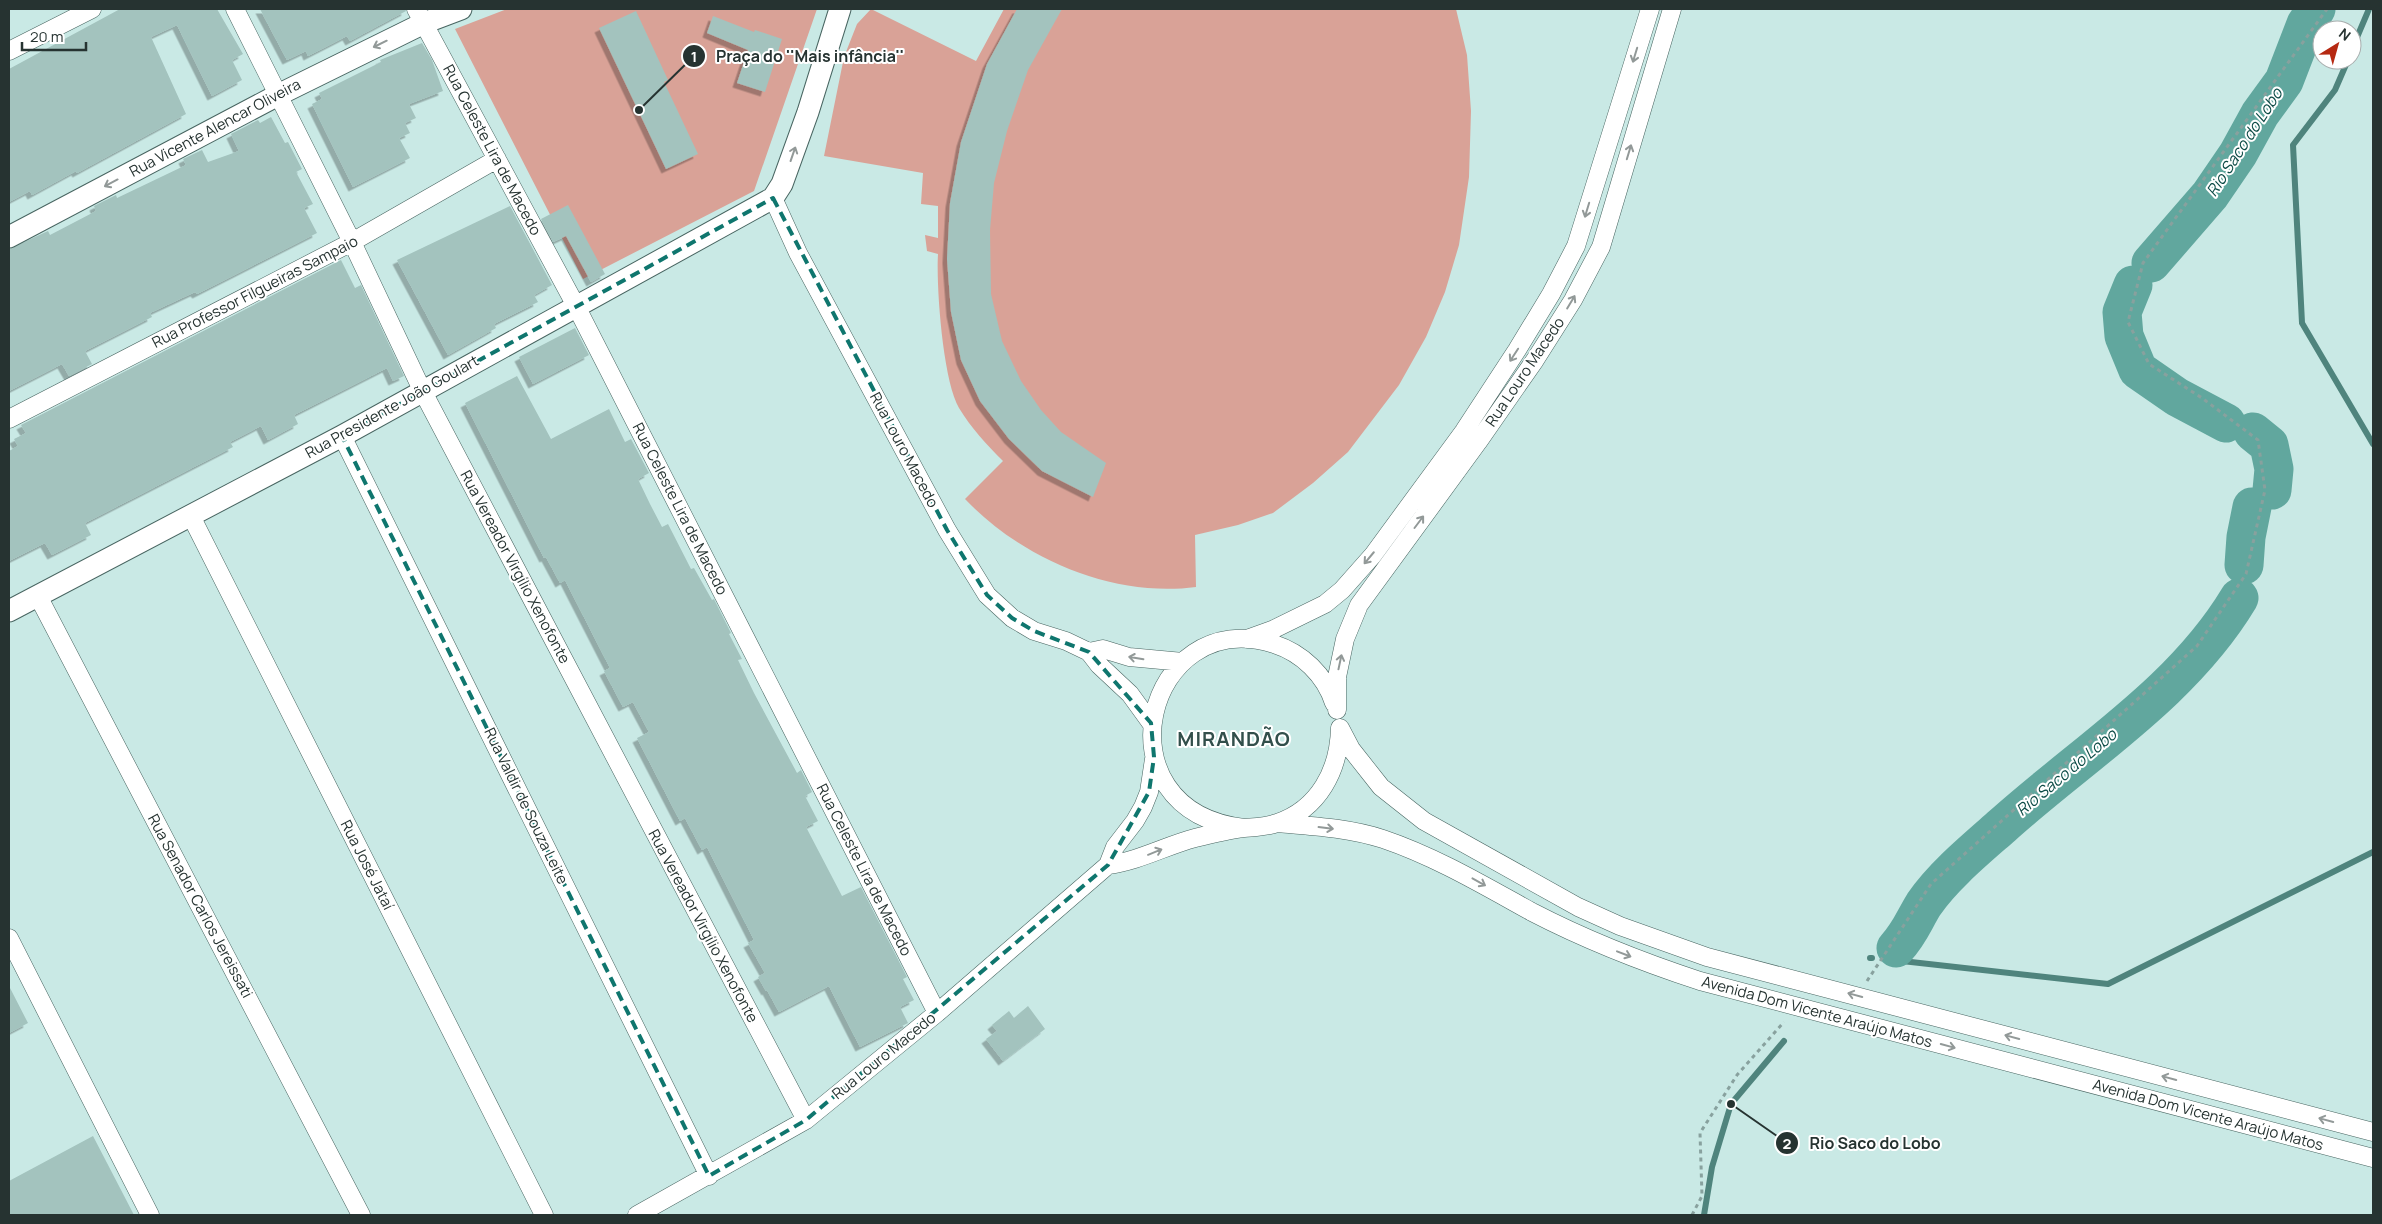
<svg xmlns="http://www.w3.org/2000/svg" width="2382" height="1224" viewBox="0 0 2382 1224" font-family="Manrope,sans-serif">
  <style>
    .green { fill: #d9a297 }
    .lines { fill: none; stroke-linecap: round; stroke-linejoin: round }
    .stream { stroke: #4f847d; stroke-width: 6 }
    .river { stroke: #61a79e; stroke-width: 39 }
    .building { fill: #a3c3be; filter: url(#shadow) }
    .minor-casing { stroke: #486561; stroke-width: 19 }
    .tertiary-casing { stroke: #486561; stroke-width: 23 }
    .path { stroke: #88a19e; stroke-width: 3; stroke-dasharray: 4 4; stroke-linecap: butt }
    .minor { stroke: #fff; stroke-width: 18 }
    .tertiary { stroke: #fff; stroke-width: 21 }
    .oneway { stroke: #929998 }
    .marked { fill: none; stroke: #0f766e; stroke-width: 4; stroke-dasharray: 10 6; stroke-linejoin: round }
    .labels { text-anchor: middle; stroke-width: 4; stroke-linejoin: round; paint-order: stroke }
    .street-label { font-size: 15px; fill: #263331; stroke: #fff }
    .water-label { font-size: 16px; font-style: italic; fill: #0c4b46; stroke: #fff }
    .district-label { font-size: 20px; font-weight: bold; letter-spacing: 1px; fill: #324f4b; stroke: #fff }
    .leader { fill: none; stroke: #263331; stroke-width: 2 }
    .callout-dot { fill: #263331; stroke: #fff; stroke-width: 2 }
    .mark-label { font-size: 15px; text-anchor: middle; font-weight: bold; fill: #fff }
    .callout-label { font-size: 16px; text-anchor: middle; font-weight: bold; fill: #263331; stroke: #fff; stroke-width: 4; stroke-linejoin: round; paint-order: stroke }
  </style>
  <defs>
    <filter id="shadow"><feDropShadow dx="-4.5" dy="4.5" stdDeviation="0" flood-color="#0004"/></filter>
  </defs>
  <rect width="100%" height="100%" fill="#c9e9e5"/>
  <path class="green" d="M507,9H817L754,191L583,279L455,29Z
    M871,9L976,61L1004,9H1456L1467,55L1471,111L1469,177L1459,245L1445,292L1426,337L1399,385L1348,452L1313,483L1273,513L1238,525L1195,535L1196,587C1113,598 1022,559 965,499L1003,461C987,445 971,428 959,408C943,381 936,287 938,254L927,251L925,235L938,238V206L921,204L923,173L824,156L844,57L857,24Z"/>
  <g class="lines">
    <path class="stream" d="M2352,49L2369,9
      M2348,60L2335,90L2293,145L2302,323L2373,444
      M1870,958H1872
      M1893,960L2108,984L2373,852
      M1704,1215L1712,1167L1731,1104L1784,1041"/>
    <path class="river" d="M2151,263L2210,195L2238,154L2260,114L2284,81L2306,24L2316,9
      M2133,285L2122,312L2124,336L2138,370L2177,397L2226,423
      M2253,432L2269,445L2274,469L2272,490
      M2244,565L2246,537L2252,507
      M1896,948C1910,933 1914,920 1924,904C1943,876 1977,848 2002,826C2083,753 2182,693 2239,598"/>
  </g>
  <path class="building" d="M120,9H217L243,54L232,60L242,80L212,96L177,25L151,37L186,114L77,173L76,171L32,195L30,191L9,202V69Z
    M260,9H405L406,11L350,41L347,36L308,56L306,51L287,60Z
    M1017,9H1062L1028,70L1007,131L994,183L990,230L991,294L1002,341L1021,381L1041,410L1061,432L1106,463L1093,497L1042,471L1009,439L980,401L961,360L951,312L947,259L950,203L961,142L987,64Z
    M636,11L668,80L664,82L698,154L666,169L599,28Z
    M713,16L754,32L755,30L782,39L765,92L737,83L748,50L707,33Z
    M422,43L432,60L443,91L409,104L416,118L405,123L410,133L399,138L410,158L353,187L312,104L322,99L319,93L381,62L380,60Z
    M271,117L285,143L288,142L302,169L296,172L313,204L304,208L317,233L197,294L195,292L150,313L152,317L85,351L92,364L69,376L62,364L9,391V249L48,231L50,235L96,211L94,206L116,195L117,198L186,165L183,159L202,150L208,162L239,151L231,134L258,120L260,123Z
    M568,205L605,274L591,282L566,236L553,242L541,219Z
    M510,206L552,285L534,295L538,302L494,324L496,328L448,355L397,260Z
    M341,260L355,288L361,285L404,376L393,381L387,368L294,415L298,424L268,440L261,426L230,442L233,447L85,523L91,535L52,555L45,543L9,561V451L18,446L14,439L26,433L21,425Z
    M575,328L589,355L533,384L519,357Z
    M517,376L551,439L609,409L625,442L631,439L649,473L638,479L650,504L662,527L668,524L691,569L694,568L712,600L714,599L731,633L729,634L742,659L738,660L754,693L797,773L801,770L812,792L805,796L818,821L806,827L842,896L861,887L907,977L903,979L914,1000L900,1007L908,1023L860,1047L829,986L779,1012L767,990L766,991L758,977L765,973L748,943L754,940L707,847L702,850L685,818L680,821L637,738L649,732L633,702L623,707L604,671L610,668L565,580L560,583L546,557L544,558L465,403Z
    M9,986L28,1023L9,1033Z
    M1028,1006L1045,1029L1003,1061L986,1039L997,1031L992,1025L1009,1011L1014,1018Z
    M93,1136L134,1215H9V1181Z"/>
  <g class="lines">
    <g class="minor-casing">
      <path id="minor" d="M235,9L352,242L422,390L806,1120
        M416,9L576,306L937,1013
        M9,51L92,9
        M773,198L798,253L947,530L987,595L1012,618L1034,631L1066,641L1089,652L1099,665L1130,694L1151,723
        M9,419L352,242L497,159
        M342,436L709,1176
        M191,516L544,1215
        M38,596L361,1215
        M1247,639L1272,630L1325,604L1342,590L1373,555L1464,431L1517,350L1551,294L1576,246L1650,9
        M1089,652L1103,649L1129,657L1183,662
        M1337,710V677L1345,639L1359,605L1478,442L1535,360L1573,300L1601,247L1672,9
        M1340,728L1351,749L1381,787L1424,821L1578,907L1620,926L1707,957L2373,1132
        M1278,823C1313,826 1349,828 1383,839C1436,857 1483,885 1532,912C1586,940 1642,962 1700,981L2373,1158
        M1244,828C1093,810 1146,603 1274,644C1302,653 1325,675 1334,703
        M1108,865C1139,861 1165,846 1195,838C1211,834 1227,830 1244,828C1255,827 1266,827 1277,823C1319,809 1339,770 1340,728
        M9,938L150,1215
        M637,1215L806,1120L937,1013L1108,865L1115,847L1135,821L1143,807L1149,792L1154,759"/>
    </g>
    <g class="tertiary-casing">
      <path id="tertiary" d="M9,237L278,95L424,23L461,9
        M9,611L342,436L773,198L782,184L808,112L840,9"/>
    </g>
    <path class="path" d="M1867,981L1931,884L2197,646L2246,574L2265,490L2258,440L2202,398L2149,364L2128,322L2143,263L2327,9
      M1692,1215L1702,1196L1700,1133L1737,1075L1784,1022"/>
    <use href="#minor" class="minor"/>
    <use href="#tertiary" class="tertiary"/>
  </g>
  <defs><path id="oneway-shaft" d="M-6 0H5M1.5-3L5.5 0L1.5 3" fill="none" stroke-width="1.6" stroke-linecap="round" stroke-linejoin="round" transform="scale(1.25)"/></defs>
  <g class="oneway">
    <use href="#oneway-shaft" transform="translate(380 44) rotate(154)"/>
    <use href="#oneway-shaft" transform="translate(1635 55) rotate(107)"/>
    <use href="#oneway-shaft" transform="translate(1629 152) rotate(-73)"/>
    <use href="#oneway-shaft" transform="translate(793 154) rotate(-71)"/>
    <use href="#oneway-shaft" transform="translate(111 183) rotate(152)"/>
    <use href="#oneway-shaft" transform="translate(1587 210) rotate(107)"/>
    <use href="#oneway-shaft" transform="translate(1571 302) rotate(-59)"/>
    <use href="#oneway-shaft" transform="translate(1514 355) rotate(123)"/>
    <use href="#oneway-shaft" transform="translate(1419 522) rotate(-53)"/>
    <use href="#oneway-shaft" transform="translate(1369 558) rotate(130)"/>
    <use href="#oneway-shaft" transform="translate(1136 658) rotate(-171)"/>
    <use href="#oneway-shaft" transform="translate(1340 662) rotate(-78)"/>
    <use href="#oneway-shaft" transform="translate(1326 828) rotate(7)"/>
    <use href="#oneway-shaft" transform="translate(1155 852) rotate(-22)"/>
    <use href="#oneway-shaft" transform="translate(1479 882) rotate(29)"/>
    <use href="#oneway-shaft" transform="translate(1624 954) rotate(21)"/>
    <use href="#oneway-shaft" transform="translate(1855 995) rotate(-165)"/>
    <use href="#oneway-shaft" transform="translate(2012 1037) rotate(-165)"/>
    <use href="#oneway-shaft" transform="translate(1948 1046) rotate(15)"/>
    <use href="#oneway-shaft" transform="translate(2169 1078) rotate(-165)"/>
    <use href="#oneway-shaft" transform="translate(2326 1120) rotate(-165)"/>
  </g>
  <path class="marked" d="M773,198L947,530L987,595L1012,618L1034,631L1089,652L1151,723L1154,757L1149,792L1108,865L806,1120L709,1176L342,436Z"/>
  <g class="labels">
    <g class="street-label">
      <text transform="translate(215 128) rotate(-28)" y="5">Rua Vicente Alencar Oliveira</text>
      <text transform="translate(492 150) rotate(62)" y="5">Rua Celeste Lira de Macedo</text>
      <text transform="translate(255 292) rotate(-27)" y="5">Rua Professor Filgueiras Sampaio</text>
      <text transform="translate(1525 372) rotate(-56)" y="5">Rua Louro Macedo</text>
      <text transform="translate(392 407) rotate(-29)" y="5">Rua Presidente João Goulart</text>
      <text transform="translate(904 450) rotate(62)" y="5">Rua Louro Macedo</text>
      <text transform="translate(680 509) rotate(63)" y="5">Rua Celeste Lira de Macedo</text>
      <text transform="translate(515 567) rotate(62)" y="5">Rua Vereador Virgílio Xenofonte</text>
      <text transform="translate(526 806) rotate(64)" y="5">Rua Valdir de Souza Leite</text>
      <text transform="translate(367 865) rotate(63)" y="5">Rua José Jataí</text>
      <text transform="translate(864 870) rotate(63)" y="5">Rua Celeste Lira de Macedo</text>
      <text transform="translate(200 906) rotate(62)" y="5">Rua Senador Carlos Jereissati</text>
      <text transform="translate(703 926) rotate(62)" y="5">Rua Vereador Virgílio Xenofonte</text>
      <text transform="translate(1817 1012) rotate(15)" y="5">Avenida Dom Vicente Araújo Matos</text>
      <text transform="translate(884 1056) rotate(-39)" y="5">Rua Louro Macedo</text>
      <text transform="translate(2208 1115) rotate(15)" y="5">Avenida Dom Vicente Araújo Matos</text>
    </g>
    <g class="water-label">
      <text transform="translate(2244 142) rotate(-57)" y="6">Rio Saco do Lobo</text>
      <text transform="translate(2066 772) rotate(-40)" y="6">Rio Saco do Lobo</text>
    </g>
    <g class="district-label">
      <text x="1234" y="746">MIRANDÃO</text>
    </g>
  </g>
  <path class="leader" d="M639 110L694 56M1731 1104L1787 1143"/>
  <g class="callout-dot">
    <circle cx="639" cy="110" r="5"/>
    <circle cx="1731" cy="1104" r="5"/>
    <circle cx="694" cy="56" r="12"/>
    <circle cx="1787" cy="1143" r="12"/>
  </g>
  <g class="mark-label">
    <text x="694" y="62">1</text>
    <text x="1787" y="1149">2</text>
  </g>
  <g class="callout-label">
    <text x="810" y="62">Praça do ''Mais infância''</text>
    <text x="1875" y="1149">Rio Saco do Lobo</text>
  </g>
  <rect width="2382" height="1224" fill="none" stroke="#263331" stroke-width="20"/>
  <g transform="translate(2337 45) rotate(37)"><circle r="24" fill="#ffffff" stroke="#a8adad"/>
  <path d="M0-4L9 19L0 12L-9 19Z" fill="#b62912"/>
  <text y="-8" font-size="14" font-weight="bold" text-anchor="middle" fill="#263331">N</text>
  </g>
  <path d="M22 42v8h64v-8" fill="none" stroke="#263331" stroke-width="2.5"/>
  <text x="30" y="42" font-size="15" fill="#263331" stroke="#ffffff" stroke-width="4" paint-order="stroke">20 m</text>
</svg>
